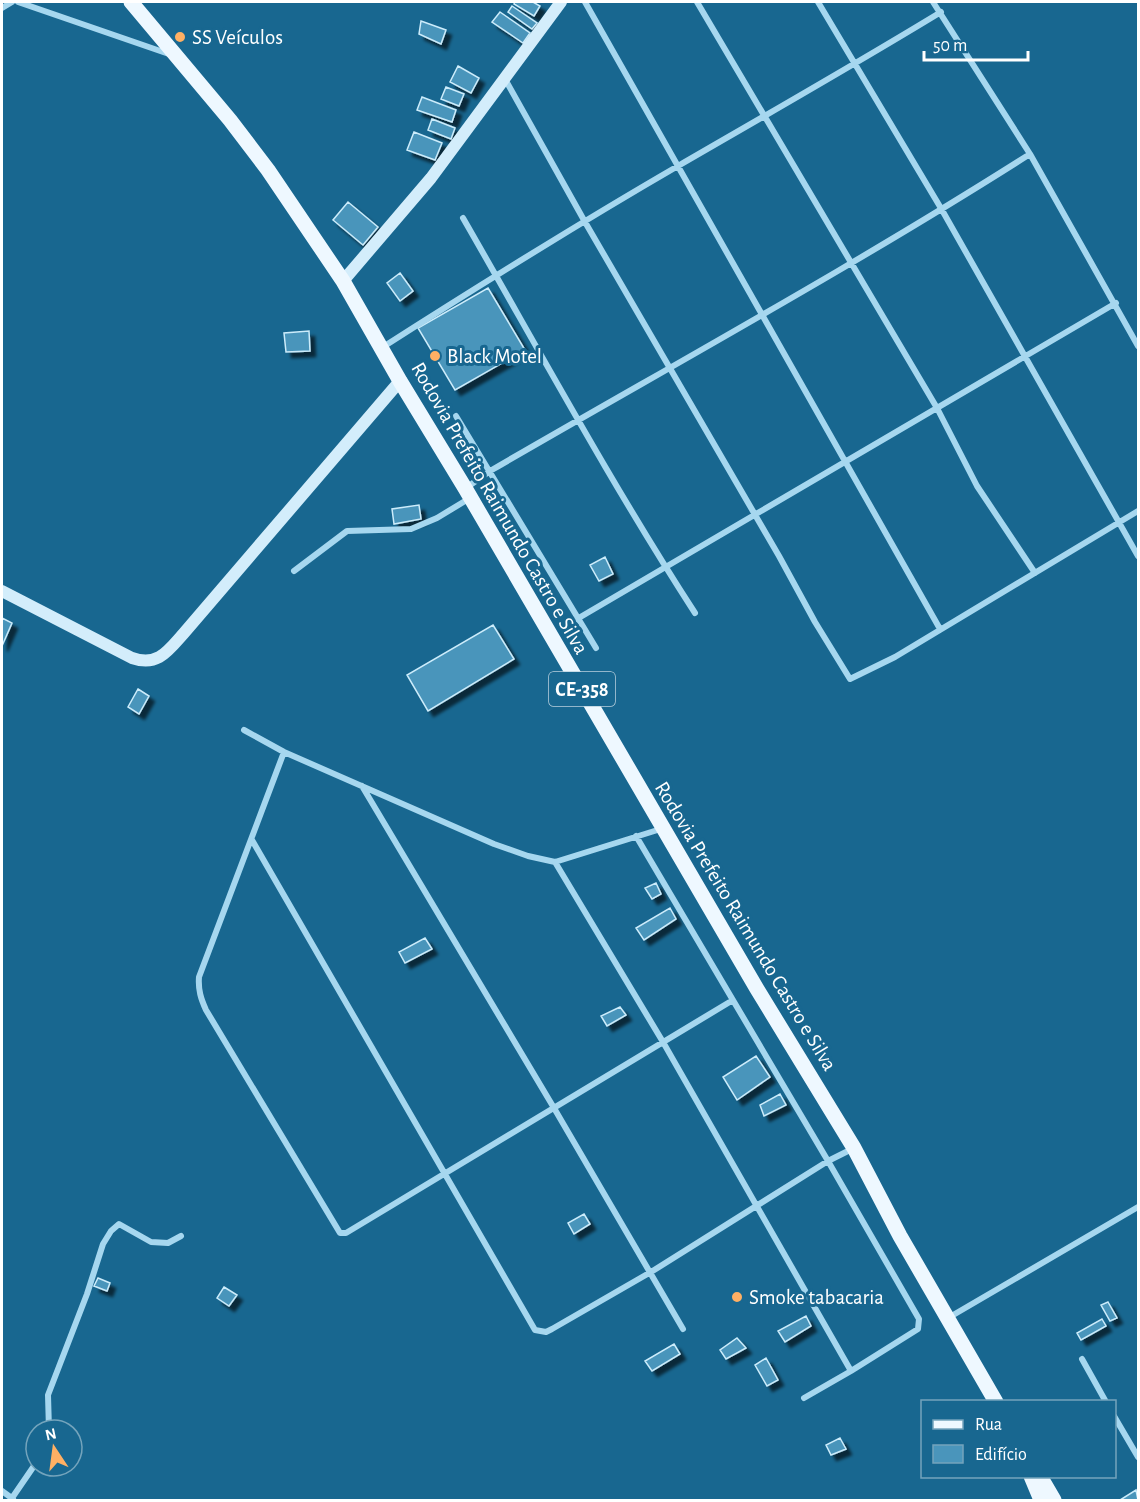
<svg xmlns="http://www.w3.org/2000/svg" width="1140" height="1502" viewBox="0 0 1140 1502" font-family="'Alegreya Sans',sans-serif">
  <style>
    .building { fill: #4a95bb; stroke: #ccecfb; stroke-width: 1.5; filter: url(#shadow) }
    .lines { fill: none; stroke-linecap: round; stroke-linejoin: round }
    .street { stroke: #a6d7ef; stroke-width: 6 }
    .secondary { stroke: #d3edfb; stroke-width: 12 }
    .primary { stroke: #eef8ff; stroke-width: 15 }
    .poi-dot { fill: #ffb064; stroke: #186790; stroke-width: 2 }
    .labels { text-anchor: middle; stroke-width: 6; stroke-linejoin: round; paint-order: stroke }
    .shield { fill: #186790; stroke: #bad1de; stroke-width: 1.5 }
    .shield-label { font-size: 20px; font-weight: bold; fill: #fff }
    .poi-label { font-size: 21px; fill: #fff; stroke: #186790; text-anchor: start }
    .street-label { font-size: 21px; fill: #fff; stroke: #186790 }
  </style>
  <defs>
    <filter id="shadow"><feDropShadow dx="5.5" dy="5.5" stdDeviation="1.5" flood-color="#0009"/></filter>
  </defs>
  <rect width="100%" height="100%" fill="#186790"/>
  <path class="building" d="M515,2H533L540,6L534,16L514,4Z
    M512,6L537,23L532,29L508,12Z
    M500,12L530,33L523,43L492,22Z
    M421,21L446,30L441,44L419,34Z
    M458,66L479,78L471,93L450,82Z
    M446,87L464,94L459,106L441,99Z
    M422,97L456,110L452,122L417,110Z
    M432,119L455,128L451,139L428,130Z
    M414,132L442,143L435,160L407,150Z
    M348,202L378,227L363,245L333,220Z
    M400,273L413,291L400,301L387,283Z
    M488,288L525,350L455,390L418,328Z
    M309,331L310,351L286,352L284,333Z
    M419,505L421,519L394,524L392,509Z
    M605,557L613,574L599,581L590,565Z
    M2,618L12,623L2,646Z
    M493,625L514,659L428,711L407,675Z
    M138,689L149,696L139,714L128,707Z
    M656,883L661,894L652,899L645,888Z
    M670,908L676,919L644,940L636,928Z
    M425,938L432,949L405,963L399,952Z
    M620,1007L626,1015L607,1026L601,1016Z
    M756,1056L770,1077L737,1100L723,1077Z
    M780,1094L786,1105L764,1116L760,1105Z
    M584,1214L590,1224L574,1234L568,1223Z
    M98,1278L110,1283L107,1291L94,1286Z
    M224,1287L237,1295L229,1306L217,1298Z
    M1108,1302L1117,1318L1110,1321L1101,1305Z
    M806,1316L811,1326L785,1342L778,1331Z
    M1102,1319L1106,1326L1081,1340L1077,1333Z
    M737,1338L746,1348L726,1359L720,1350Z
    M674,1344L680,1354L652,1371L645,1361Z
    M766,1358L778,1380L767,1386L755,1365Z
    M840,1438L846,1449L831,1455L826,1445Z
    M1136,1490L1138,1500H1120Z"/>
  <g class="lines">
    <path class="street" d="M18,2L169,54
      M585,2L940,629
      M697,2L937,408L977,486L1035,573
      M818,2L942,210L1138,556
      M933,2L1030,154L1138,346
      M2,8L12,2
      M505,79L585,222L779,556L815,622L850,679L895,657L1138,511
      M463,218C539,350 612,485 695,613
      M383,347C480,285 578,224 678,166C766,115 854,65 941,12
      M456,416L596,648
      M466,488L490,471C671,366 854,266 1030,154
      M294,571L347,531L411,529L437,518L470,498
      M577,619L1116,303
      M244,730L284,752L494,844L528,856L555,862L664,828
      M284,752L199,977C198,990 201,999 206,1010L340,1233H346L733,1000
      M362,786L554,1108L683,1329
      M636,836L828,1161L919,1319L918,1329L851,1371L804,1398
      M252,840L535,1330L546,1332L552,1329L651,1272L828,1161L854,1148
      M555,862L663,1042L851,1371
      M948,1318L1138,1207
      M1082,1359L1106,1402
      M1114,1416L1138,1457
      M49,1430L48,1395L87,1294L103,1244L111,1231L119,1224L151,1242L168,1243L181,1236
      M2,1491L13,1499
      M12,1498L36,1463"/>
    <path class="secondary" d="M343,281L431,178L561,2
      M2,591L132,658C158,667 168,651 184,633L400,381"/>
    <path class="primary" d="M131,2L230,120L268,170L343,281L400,381L465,488L757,989L854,1148L900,1236L996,1402
      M1031,1476L1041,1500
      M1040,1476L1054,1500"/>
  </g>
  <g class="poi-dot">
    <circle cx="180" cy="37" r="6"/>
    <circle cx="435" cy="356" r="6"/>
    <circle cx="737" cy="1297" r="6"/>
  </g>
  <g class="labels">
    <rect class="shield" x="549" y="672" width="66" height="34" rx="4.5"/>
    <g class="shield-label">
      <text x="582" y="696">CE-358</text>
    </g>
    <g class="poi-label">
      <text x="192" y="44">SS Veículos</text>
      <text x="447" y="363">Black Motel</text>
      <text x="749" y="1304">Smoke tabacaria</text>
    </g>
    <g class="street-label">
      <text transform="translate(500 508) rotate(60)" y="7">Rodovia Prefeito Raimundo Castro e Silva</text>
      <text transform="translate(746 926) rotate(59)" y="7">Rodovia Prefeito Raimundo Castro e Silva</text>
    </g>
  </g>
  <rect width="1140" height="1502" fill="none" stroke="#ffffff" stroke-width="6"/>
  <rect x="921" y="1400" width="195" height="78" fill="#186790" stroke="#74a4bc" stroke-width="1.5"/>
  <rect x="933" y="1420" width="30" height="9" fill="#eef8ff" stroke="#74a4bc" stroke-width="1.5"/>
  <text x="975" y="1430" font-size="18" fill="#ffffff">Rua</text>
  <rect x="933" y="1445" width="30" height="18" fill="#4a95bb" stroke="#74a4bc" stroke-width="1.5"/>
  <text x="975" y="1460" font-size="18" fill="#ffffff">Edifício</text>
  <g transform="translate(54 1448) rotate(347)"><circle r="28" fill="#186790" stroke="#74a4bc" stroke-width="1.5"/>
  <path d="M0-4.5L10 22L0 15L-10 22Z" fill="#ffb064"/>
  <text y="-9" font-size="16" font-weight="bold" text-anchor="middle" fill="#ffffff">N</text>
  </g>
  <path d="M924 51v9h104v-9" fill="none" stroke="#ffffff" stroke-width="3"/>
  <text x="933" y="51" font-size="18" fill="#ffffff" stroke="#186790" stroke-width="4.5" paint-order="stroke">50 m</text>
</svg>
